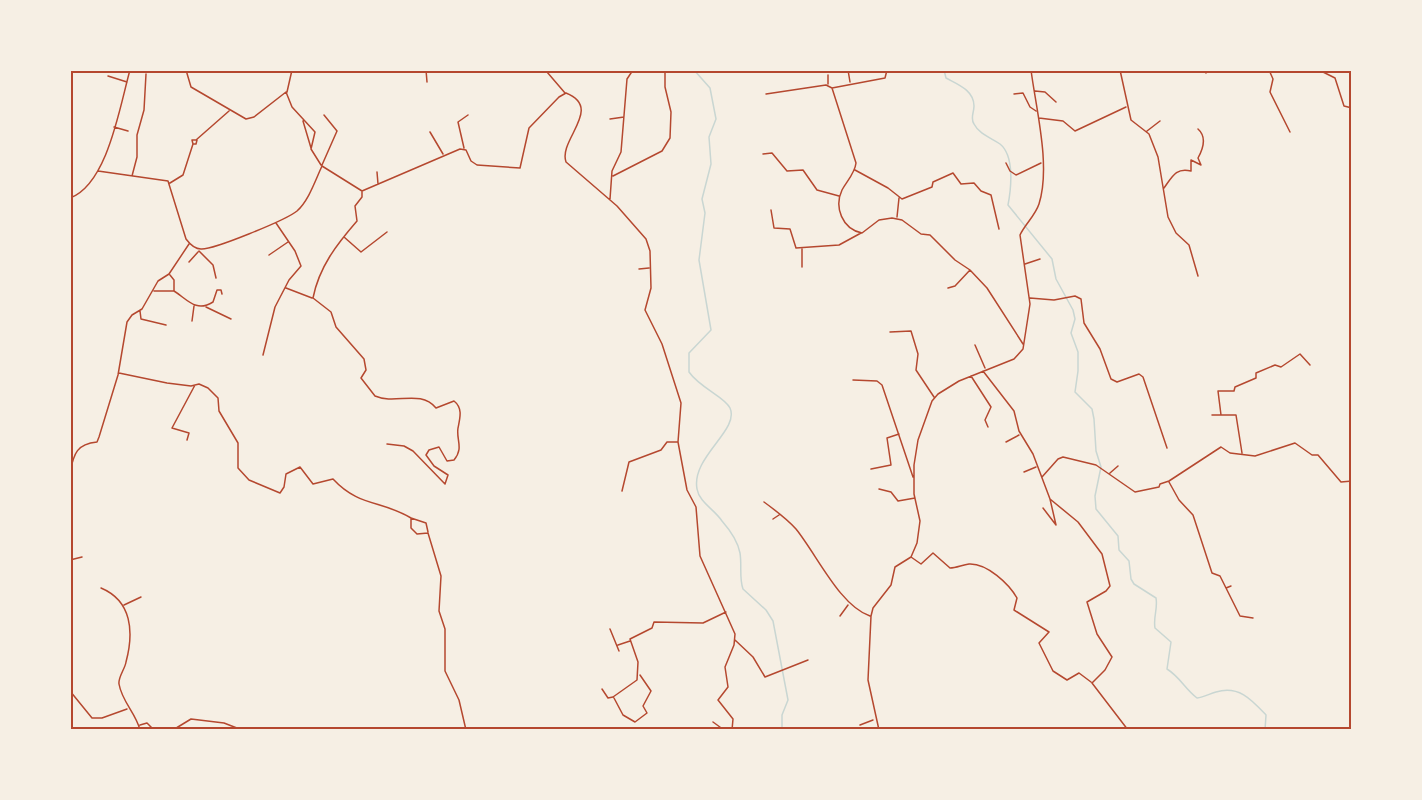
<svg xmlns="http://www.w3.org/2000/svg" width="1422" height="800" viewBox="0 0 1422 800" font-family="'Roboto Condensed',sans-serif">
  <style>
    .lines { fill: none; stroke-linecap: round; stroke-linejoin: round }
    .stream { stroke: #c9d6d2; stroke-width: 1.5 }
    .minor { stroke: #b5482f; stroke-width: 1.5 }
    .neatline { fill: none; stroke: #b5482f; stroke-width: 2 }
  </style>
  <rect width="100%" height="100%" fill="#f6efe4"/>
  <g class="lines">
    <path class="stream" d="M694,70L710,88L716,119L709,137L711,164L702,199L705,213L699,260L711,330L689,353V372C700,388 725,397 730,408C740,430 691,457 697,489C699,502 715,510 722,521C729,529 738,542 740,553C742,565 739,578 743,589L766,610L773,621L788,700L782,715V730
      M944,70L946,78C957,84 974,90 974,106C974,113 970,118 974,124C979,134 991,138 1000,144C1015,156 1011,189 1008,205L1052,259L1056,279L1073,310L1075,319L1071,333L1078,352V371L1075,392L1092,409L1094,419L1096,451L1101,467L1095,496L1096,509L1118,536L1119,550L1129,561L1131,579L1134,584L1156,598C1158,609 1153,617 1155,628L1171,642L1167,669C1180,677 1185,689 1197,698C1204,697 1209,694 1216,692C1239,685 1252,700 1266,715L1265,730"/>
    <path class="minor" d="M186,70L191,87L246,119L254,117L286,92L292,107L315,132L311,149L321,165
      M426,70L427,82
      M848,70L850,82
      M1120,70L1131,120L1149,134L1158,157L1168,217L1176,233L1189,245L1198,276
      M1203,70L1206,73
      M1269,70L1273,79L1270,92L1290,132
      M1319,70L1335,78L1344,106L1352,108
      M547,72L565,93
      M803,72L816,70
      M828,75V84
      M108,76L127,82
      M832,88L856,163C855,173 847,181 842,190C834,207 842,229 862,233L879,220L892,218L902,220L921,234L930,235L955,260L970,270L987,288L1023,344
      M1035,91L1045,92L1056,102
      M287,92L292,70
      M766,94L826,85L832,88L885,78L887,70
      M1014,94L1023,93L1030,107L1036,111
      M1039,118L1063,121L1075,131L1126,107
      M610,119L624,117
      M303,121L311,148
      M114,127L128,131
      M1147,131L1160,121
      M430,132L443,154
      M192,140H197L196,144H193Z
      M196,140L229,111
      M464,148L458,122L468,115
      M763,154L772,153L787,171L803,170L817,190L839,196
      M1006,163L1010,171L1016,175L1041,163
      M322,165L337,131L324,115
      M855,170L888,188L902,199L932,187L933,182L953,173L961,184L974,183L981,191L991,195L999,229
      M98,171L168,181L186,239C189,243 195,249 201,249C213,250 286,220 297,211C309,200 315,181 322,166L362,191L460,149L466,150L471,161L477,165L520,168L529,128L559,97L566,93C604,108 558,140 566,162L617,206L646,239L650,251L651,288L645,310L662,344L681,403L678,442L687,490L696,507L700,556L735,634L734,645L725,667L728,687L718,700L733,719L732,730
      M377,172L378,184
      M132,176L137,157V135L144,110L146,74
      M613,176L662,151L670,138L671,112L665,87V70
      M170,183L183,175L193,144
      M1164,188C1172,177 1176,167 1191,171V160L1201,165L1198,158C1203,149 1207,137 1198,129
      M362,192V197L355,206L357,221C337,244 319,267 313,298L331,312L336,327L364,359L366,370L361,378L375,396C396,405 420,389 436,408L454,401C463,408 460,418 458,428C456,440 464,448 454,460L447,461L439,447L429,450L426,455L434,466L448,475L445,484L413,451L404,446L387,444
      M70,198C108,184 120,105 130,70
      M610,199L612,171L621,152L627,79L633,70
      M771,210L774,228L790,229L796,248L839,245L861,233
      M897,217L899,198
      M344,237L361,252L387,232
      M802,249V267
      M199,251L213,265L216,278
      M269,255L288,242
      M189,262L198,252
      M1025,264L1040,259
      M639,269L649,268
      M170,275L174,280V291C187,299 196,313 213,302L217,290H221L222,294
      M286,288L312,298
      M948,288L955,286L970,270
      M154,291H173
      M1030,298L1054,300L1075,296L1081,299L1084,323L1100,349L1111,379L1117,382L1139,374L1143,377L1167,448
      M206,307L231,319
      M140,311L141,319L166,325
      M192,321L194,306
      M890,332L911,331L918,354L916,370L934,397
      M975,345L985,368
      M263,355L275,307L289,280L301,266L295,251L276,223
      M983,371L1014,411L1019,431L1033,454L1050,499L1078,522L1102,554L1110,586L1106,591L1087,602L1097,634L1112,657L1105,670L1092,683L1128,730
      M119,373L167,383L191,386L199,384L208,388L218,398L219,411L238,443V468L249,480L280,493L284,487L286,474L300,467L313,484L333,479C359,507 381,500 411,518V528L417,534L428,533L441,576L439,611L445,629V671L459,700L466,730
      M971,376L991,407L985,420L988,427
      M853,380L877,381L882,385L913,477
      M1212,415H1236L1242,453
      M1221,415L1218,391H1234L1235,387L1256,378V373L1275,365L1281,367L1300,354L1310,365
      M187,440L189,433L172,428L195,385
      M1006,442L1019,435
      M871,469L891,465L887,438L899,434
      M70,472C74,453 77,444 97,442L99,437L118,375L127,322L132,315L142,309L158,281L169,274L189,244
      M1024,472L1036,467
      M1110,473L1118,466
      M1042,477L1058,459L1063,457L1096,465L1135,492L1159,487L1160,484L1169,481L1221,447L1230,453L1255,456L1295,443L1312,455H1318L1341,482L1352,481
      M1169,482L1179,500L1193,515L1212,573L1220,576L1240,616L1253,618
      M879,489L891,492L898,501L915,498
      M622,491L629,462L661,450L667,442H677
      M764,502C775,510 787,519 796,529C817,555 840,606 870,616
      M1043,508L1056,525L1050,499
      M70,509V520
      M411,518L426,523L428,532
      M773,519L779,515
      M911,557L921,564L933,553L950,568C956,568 962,565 969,564C987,563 1009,584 1017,598L1014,610L1049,632L1039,643L1053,671L1067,680L1079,673L1091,682
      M70,560L82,557
      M101,588C132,601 134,632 126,662C125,669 118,677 119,684C122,702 136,713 140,730
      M1226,588L1231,586
      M124,605L141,597
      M840,616L848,605
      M610,629L619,651
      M735,640L753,657L765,677L808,660
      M618,645L630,641
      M602,689L608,698L613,697L637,680L638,662L630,639L652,628L654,622L703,623L726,612
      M70,691L92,718H102L127,709
      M614,698L623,715L635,722L647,713L643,706L651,691L640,675
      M713,722L724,730
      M140,725L147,723L154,730
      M860,725L873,720
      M173,730L191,719L224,723L242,730
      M246,730H252
      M879,730L868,680L871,616L873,608L891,585L895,567L911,557L917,543L920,521L914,494V465L918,440L932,401L938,394L959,381L1014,359L1023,349L1030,304L1020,235C1025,224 1035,216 1039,204C1051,166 1036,109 1031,70"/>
  </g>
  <rect width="1422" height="800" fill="none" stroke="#f6efe4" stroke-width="144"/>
  <rect x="72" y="72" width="1278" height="656" class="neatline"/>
</svg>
